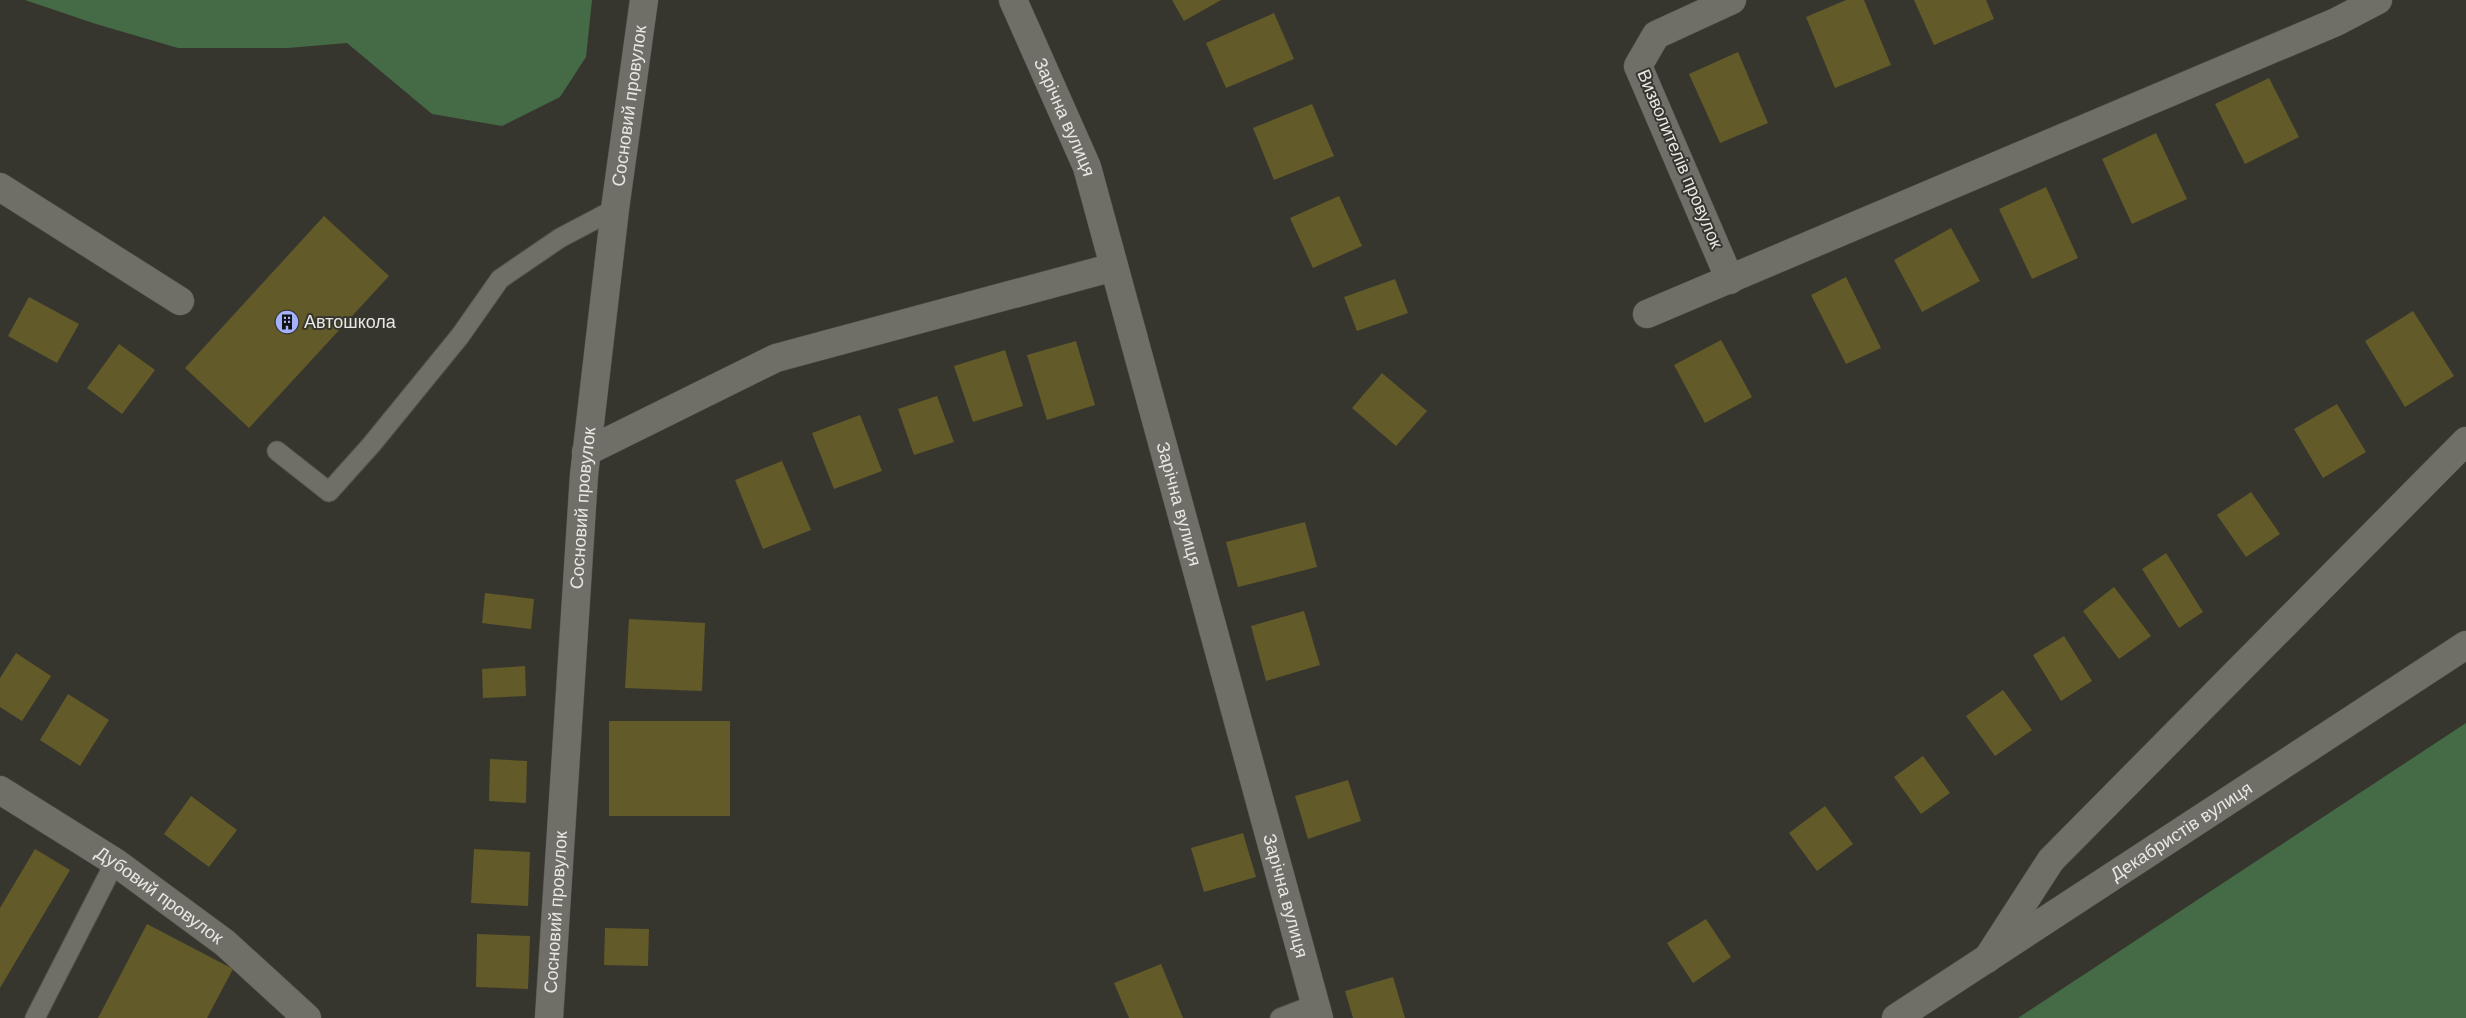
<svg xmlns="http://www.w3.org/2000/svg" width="2466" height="1018" viewBox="0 0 2466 1018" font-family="'DM Sans',sans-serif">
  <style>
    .forest { fill: #456a46 }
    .building { fill: #625a28 }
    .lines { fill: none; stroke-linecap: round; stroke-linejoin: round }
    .lane-casing { stroke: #53524b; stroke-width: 21 }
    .street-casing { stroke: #53524b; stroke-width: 29 }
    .secondary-casing { stroke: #53524b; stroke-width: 29 }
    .lane { stroke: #706f67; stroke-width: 19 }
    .street { stroke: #706f67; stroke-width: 28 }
    .secondary { stroke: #706f67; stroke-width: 28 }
    .labels { text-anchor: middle; stroke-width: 4; stroke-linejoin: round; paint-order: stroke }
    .street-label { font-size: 18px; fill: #e8e7e3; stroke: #37362e }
    .poi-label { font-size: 18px; fill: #e8e7e3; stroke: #37362e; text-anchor: start }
  </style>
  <rect width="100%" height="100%" fill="#37362e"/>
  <path class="forest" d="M25,0H592L586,57L560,97L502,126L432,114L347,43L288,48H178L96,24Z
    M2466,723V1018H2018Z"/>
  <path class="building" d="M1172,0H1221L1184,21Z
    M1846,0H1864L1891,65L1835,88L1806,17Z
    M1914,0H1986L1994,19L1934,45Z
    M1274,13L1294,59L1226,88L1206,43Z
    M1738,52L1768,123L1720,143L1689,74Z
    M2269,78L2299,137L2245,164L2215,104Z
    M1312,104L1334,156L1274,180L1253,128Z
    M2156,133L2187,199L2132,224L2102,159Z
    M2046,187L2078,258L2032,279L1999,209Z
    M1339,196L1362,246L1313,268L1290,218Z
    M324,216L389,276L249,428L185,368Z
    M1951,228L1980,281L1922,312L1894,260Z
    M1846,277L1881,348L1846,364L1811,295Z
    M1395,279L1408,313L1357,331L1344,297Z
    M29,297L79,324L57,363L8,336Z
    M2413,311L2454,376L2405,407L2365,341Z
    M1721,340L1752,397L1705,423L1674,365Z
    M1076,341L1095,405L1047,420L1027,355Z
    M119,344L155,370L122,414L87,388Z
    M1005,350L1023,406L973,422L954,366Z
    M1382,373L1427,411L1396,446L1352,408Z
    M937,396L954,442L914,455L898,409Z
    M2337,404L2366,452L2323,478L2294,429Z
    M860,415L882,471L834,489L812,433Z
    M782,461L811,530L763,549L735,480Z
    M2251,492L2280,534L2246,557L2217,515Z
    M1305,522L1317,567L1238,587L1226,542Z
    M2166,553L2203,612L2179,628L2142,569Z
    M2114,587L2151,636L2119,659L2083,611Z
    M485,593L534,599L531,629L482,623Z
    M1304,611L1320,665L1266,681L1251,626Z
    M629,619L705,623L702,691L625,688Z
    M2064,636L2092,681L2061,701L2033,655Z
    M16,653L51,676L22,721L0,707V678Z
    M525,666L526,696L483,698L482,669Z
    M2003,690L2032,730L1995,756L1966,716Z
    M68,694L109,720L80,766L40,740Z
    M609,721H730V816H609Z
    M1923,756L1950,793L1921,814L1894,777Z
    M490,759L527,761L526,803L489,801Z
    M1348,780L1361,821L1308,839L1295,796Z
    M191,796L237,830L209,867L164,834Z
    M1825,806L1853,844L1817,871L1789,833Z
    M1243,833L1256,877L1204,892L1191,848Z
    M35,849L70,870L0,988V908Z
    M474,849L530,852L528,906L471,903Z
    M1706,919L1731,957L1693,983L1667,943Z
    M147,924L233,969L207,1018H98Z
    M605,928L649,929L648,966L604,965Z
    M477,934L530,936L528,989L476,987Z
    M1161,964L1183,1018H1129L1114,983Z
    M1393,977L1405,1018H1353L1345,991Z"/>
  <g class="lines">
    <g class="lane-casing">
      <path id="lane" d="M277,451L329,492L372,444L460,336L500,279L560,238L615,209
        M35,1018L115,862
        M1280,1018L1316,1004"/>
    </g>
    <g class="street-casing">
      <g id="street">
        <path id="s1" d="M1013,0L1087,167L1319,1018"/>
        <path d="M0,187L180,301"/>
        <path d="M1730,280L1638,66L1656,35L1732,0"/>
        <path d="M1647,314L2336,22L2378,0"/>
        <path d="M586,452L776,358L1114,267"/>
        <path id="s2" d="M0,790L115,862L225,943L307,1018"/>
        <path d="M1987,959L2051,860L2466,441"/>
        <path id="s3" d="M549,1018L584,475L615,209L644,0"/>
      </g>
    </g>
    <g class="secondary-casing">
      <g id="secondary">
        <path id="s4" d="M1896,1018L2466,645"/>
      </g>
    </g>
    <use href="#lane" class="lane"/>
    <use href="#street" class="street"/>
    <use href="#secondary" class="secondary"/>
  </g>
  <defs>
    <g id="building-disc" transform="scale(1.25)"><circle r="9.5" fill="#a6b1fc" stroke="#37362e"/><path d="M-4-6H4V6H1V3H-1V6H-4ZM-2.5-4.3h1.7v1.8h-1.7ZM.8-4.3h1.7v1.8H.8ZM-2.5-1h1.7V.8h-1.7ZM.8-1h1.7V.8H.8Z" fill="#111"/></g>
  </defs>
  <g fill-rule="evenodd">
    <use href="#building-disc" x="287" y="322"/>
  </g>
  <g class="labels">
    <g class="street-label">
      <text dy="6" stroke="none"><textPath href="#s3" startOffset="916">Сосновий провулок</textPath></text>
      <text dy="6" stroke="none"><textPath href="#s1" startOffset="128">Зарічна вулиця</textPath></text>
      <text transform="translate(1680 159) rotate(67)" y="6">Визволителів провулок</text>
      <text dy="6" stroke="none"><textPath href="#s1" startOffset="532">Зарічна вулиця</textPath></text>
      <text dy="6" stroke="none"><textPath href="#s3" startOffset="511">Сосновий провулок</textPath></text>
      <text dy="6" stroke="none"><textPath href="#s4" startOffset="341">Декабристів вулиця</textPath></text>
      <text dy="6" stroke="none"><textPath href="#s1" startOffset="938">Зарічна вулиця</textPath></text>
      <text dy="6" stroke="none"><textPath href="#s2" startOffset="191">Дубовий провулок</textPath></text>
      <text dy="6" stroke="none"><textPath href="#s3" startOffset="106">Сосновий провулок</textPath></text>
    </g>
    <g class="poi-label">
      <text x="304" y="328">Автошкола</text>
    </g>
  </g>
</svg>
